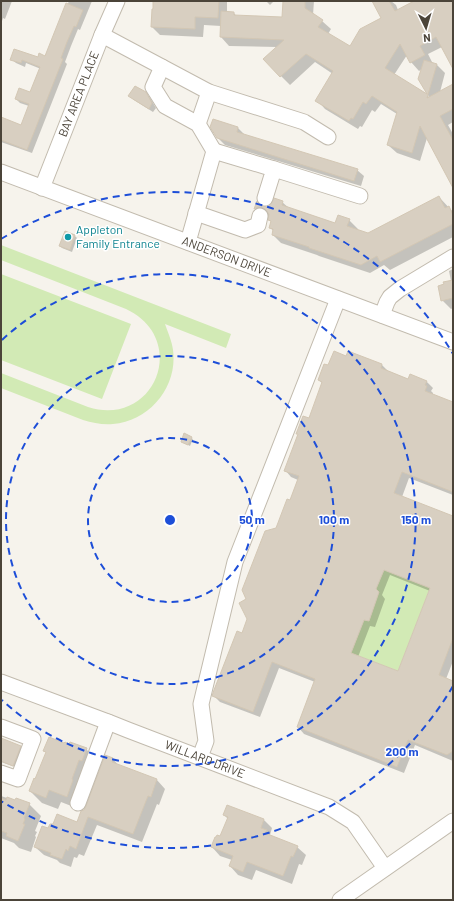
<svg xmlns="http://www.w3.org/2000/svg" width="454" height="901" viewBox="0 0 454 901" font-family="Barlow,sans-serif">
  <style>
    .green { fill: #d2eab5 }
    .shadow { fill: #0003; fill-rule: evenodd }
    .building { fill: #d8cfc1; stroke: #d3c7b4; fill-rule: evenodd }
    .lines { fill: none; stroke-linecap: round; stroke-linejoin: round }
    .minor-casing { stroke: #c2bbae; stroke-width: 17 }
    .minor { stroke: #fff; stroke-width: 15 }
    .ring { fill: none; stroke: #1d4ed8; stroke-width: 2; stroke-dasharray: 7 5 }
    .culture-dot { fill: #0f9aa8; stroke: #fff; stroke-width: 1.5 }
    .labels { text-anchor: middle; stroke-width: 3; stroke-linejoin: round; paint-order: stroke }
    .street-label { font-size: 12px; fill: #4b4439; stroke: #fff }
    .culture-label { font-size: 12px; fill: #0d838f; stroke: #fff; text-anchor: start }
    .centre { fill: #1d4ed8; stroke: #fff; stroke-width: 2 }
    .ring-label { font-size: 12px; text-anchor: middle; font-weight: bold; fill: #1d4ed8; stroke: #fff; stroke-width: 3; stroke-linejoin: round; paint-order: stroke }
  </style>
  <rect width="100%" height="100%" fill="#f6f3ec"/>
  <path class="green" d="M1,245L231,334L226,348L165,324C168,333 172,341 173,350C178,386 150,421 113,424C103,425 93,423 83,420L1,388V373L88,407C155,428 190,339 126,309L1,260Z
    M1,274L131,324L102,399L1,360Z
    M384,570L430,588L398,671L351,653L364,620L369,621L379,592L376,589Z"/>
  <path class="shadow" d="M1,1H12L5,19L3,18L1,24Z
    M69,1H92L80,30L78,29L71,46L65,62L67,64L32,153L1,142V118L22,126L29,106L20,103L16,99L31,93L41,69L26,63L25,67L16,63L11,59L38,58L45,57Z
    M154,1H227V13H234L237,17L283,18L284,1H314L313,15L322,21L331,29L328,34L350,48L383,18L379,1H391L396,5L398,10L416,1H453V67L442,47L428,54L433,64L437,65L445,73L440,92L453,85V122L448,125L453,134V184L427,138L420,161L397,153L388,145L397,114L381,104L375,112L372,110L362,127L360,126L358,129L325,109L317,100L333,74L315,62L290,85L264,59L277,47L229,46L221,37V26L204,25L203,37L160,35L152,27ZM407,55L411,62L419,71L422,69L420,79L429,97L394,75Z
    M266,1H274L270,5Z
    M145,93L150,98L156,108L153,112L134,100L130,96Z
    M238,128L244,134V135L357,170L364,176L361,186L225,145L218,138Z
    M439,197L453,212V237L390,270L384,265L370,273L319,256L317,255L281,243L273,235L274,231L270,228L272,222L269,220V216H267L264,217L256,209L257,203L262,207L267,208L282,202L289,208L336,224L349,220L358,229L357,230L368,234Z
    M65,233L75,236L77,238L72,252L62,248L60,246Z
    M453,269V308L451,309L442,300L451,281L449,271Z
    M349,352L382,365L388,371L409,380L426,381L433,388L431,391L433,393V395L453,403V495L409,478L402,497L453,517V661L446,679L453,682V761L415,745L404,773L304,734L298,727L315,682L279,668L260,717L220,702L213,695L243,634L248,619V599L277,529L290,501L298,480L291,477L285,470L309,419L323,384L319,380L329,366L347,357ZM390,575L430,591L398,673L358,657L370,626L375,627L385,599L382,595Z
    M191,438L193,439L190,446L184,443L182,441Z
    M1,739L20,747L22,749L15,767L1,762Z
    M65,745L86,749L98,761L79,809L61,802L58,809L42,803L30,791Z
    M106,756L113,759L119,766L157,780L165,789L159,805L157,804L142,842L97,825L84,856L79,854L77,858L74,857L71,867L60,863L57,860L44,855L35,847L49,829L77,823L85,810Z
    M1,796L16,801L29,804L41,816L35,831L37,832L35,836L36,837L31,852L19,848L14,843L1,838Z
    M228,806L264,820L272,828L270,835L272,837L297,847L306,855L302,865L299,864L292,884L256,870L252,880L238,875L230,866L232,860L220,856L212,847L221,838L228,819L224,815Z"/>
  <path class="building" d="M153,1H219L218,18L195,17V29L151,27L152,9H153Z
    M283,1H305V8L323,20L318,27L350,46L360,29L381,18L372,1H389L395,11L414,1H453V69L436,37L420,46L425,55L410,63L400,44L385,68L427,94L418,79L424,60L437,64L427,98L453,84V109L440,116L453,140V188L420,126L412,153L387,145L397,112L372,96L366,104L363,102L353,119L351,118L349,121L315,101L333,71L306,54L280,77L263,59L284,40L220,37L221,11L234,12V15L282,17Z
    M66,3L83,10L76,27L74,26L67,42L61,58L63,59L27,150L1,140V117L21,125L29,104L15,99L19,88L30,92L40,67L22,60L21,63L10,60L14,49L38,57L39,53L45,56Z
    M135,86L146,92L152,103L149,109L128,96Z
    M213,119L238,127L237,132L358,169L354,181L217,138L210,127Z
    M439,196L445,208L449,206L453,215V224L380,262L377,256L361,265L309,248V247L272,235L273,229L269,228L271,221L268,220L269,214L266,210L262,207H258L254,209L257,201L259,204L262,206L267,207L271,204L274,198L283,201L282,205L335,223L338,215L350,219L347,226L368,233Z
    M65,231L75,235L70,250L59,246Z
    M453,280V298L441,301L438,286L444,284L443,282Z
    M334,351L346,356L348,351L382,364L381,368L408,379L410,374L427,381L425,385L427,386L425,391L453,402V492L402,472L394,493L453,516V638L439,675L453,681V751L447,755L408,740L397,767L297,727L315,679L272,662L253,712L212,696L214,690L237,631L242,633L247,619L239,603L246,599L242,590L265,531L276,528L287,499L290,500L299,476L284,471L298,434H296L303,416L309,418L322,382L318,380L324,364L328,365ZM384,570L430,588L398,671L351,653L364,620L369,621L379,592L376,589Z
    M184,433L192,437L188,445L181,442Z
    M49,737L64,743L65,742L69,744L70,742L87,748L82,761L79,760L72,779L73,780L67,797L49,790L46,798L29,791L34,778L35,779L46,752L43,751Z
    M1,738L21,746L13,766L1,761Z
    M105,755L113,758L112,762L157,779L151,797L148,796L133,834L88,817L76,849L70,846L68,851L66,849L62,859L50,855L51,853L34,847L42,826L48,828L50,824H53L57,814L77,822L81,811L84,810L86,806Z
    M7,797L15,800L16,798L30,803L24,818L25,819L23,824H25L18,841L6,836L7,833L1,831V798L6,800Z
    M227,805L264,819L261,828L267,830L265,833L298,846L293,857L291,856L283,876L247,862L243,872L229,866L233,856L211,847L215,837H216L217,835L220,836L228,817L223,815Z"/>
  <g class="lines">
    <g class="minor-casing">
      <g id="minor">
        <path d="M102,35L209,92L304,122L328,137"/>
        <path d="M162,67L153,87L165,106L198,124L214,151L188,242"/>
        <path d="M198,124L209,92"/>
        <path d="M214,151L274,169L265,198"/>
        <path d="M274,169L360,196"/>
        <path id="s1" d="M1,172L453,342"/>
        <path id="s2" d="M42,188L102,35L117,1"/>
        <path d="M196,213L245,230L258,225L260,216"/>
        <path d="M382,315L387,302L390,297L400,289L453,257"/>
        <path id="s3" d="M1,682L108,722L128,730L329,807L353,822L385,868"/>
        <path d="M1,727L33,739L18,779L1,773"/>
        <path d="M200,757L206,741L201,704L235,562L338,299"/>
        <path d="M78,803L108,722"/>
        <path d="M340,900L453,821"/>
      </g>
    </g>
    <use href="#minor" class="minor"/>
  </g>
  <g class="ring">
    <circle cx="170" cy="520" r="82"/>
    <circle cx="170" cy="520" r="164"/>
    <path d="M2 340A246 246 0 1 1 2 700"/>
    <path d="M453 686A328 328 0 0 1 1 801M1 239A328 328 0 0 1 453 354"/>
  </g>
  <circle class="culture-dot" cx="68" cy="237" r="4"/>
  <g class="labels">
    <g class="street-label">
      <text dy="4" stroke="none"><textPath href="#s2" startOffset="101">BAY AREA PLACE</textPath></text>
      <text dy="4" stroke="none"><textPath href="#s1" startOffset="241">ANDERSON DRIVE</textPath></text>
      <text dy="4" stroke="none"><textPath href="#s3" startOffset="218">WILLARD DRIVE</textPath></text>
    </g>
    <g class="culture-label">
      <text x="76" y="234">Appleton<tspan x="76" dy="14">Family Entrance</tspan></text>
    </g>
  </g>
  <circle cx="170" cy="520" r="6" class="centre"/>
  <g class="ring-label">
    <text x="252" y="524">50 m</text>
    <text x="334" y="524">100 m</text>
    <text x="416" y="524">150 m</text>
    <text x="402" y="756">200 m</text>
  </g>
  <rect width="454" height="901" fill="none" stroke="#4b4439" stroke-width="4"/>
  <g transform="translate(426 28) rotate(175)" stroke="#ffffff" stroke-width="3" paint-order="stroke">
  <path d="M0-3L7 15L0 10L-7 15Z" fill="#4b4439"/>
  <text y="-6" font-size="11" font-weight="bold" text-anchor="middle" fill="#4b4439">N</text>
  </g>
</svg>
